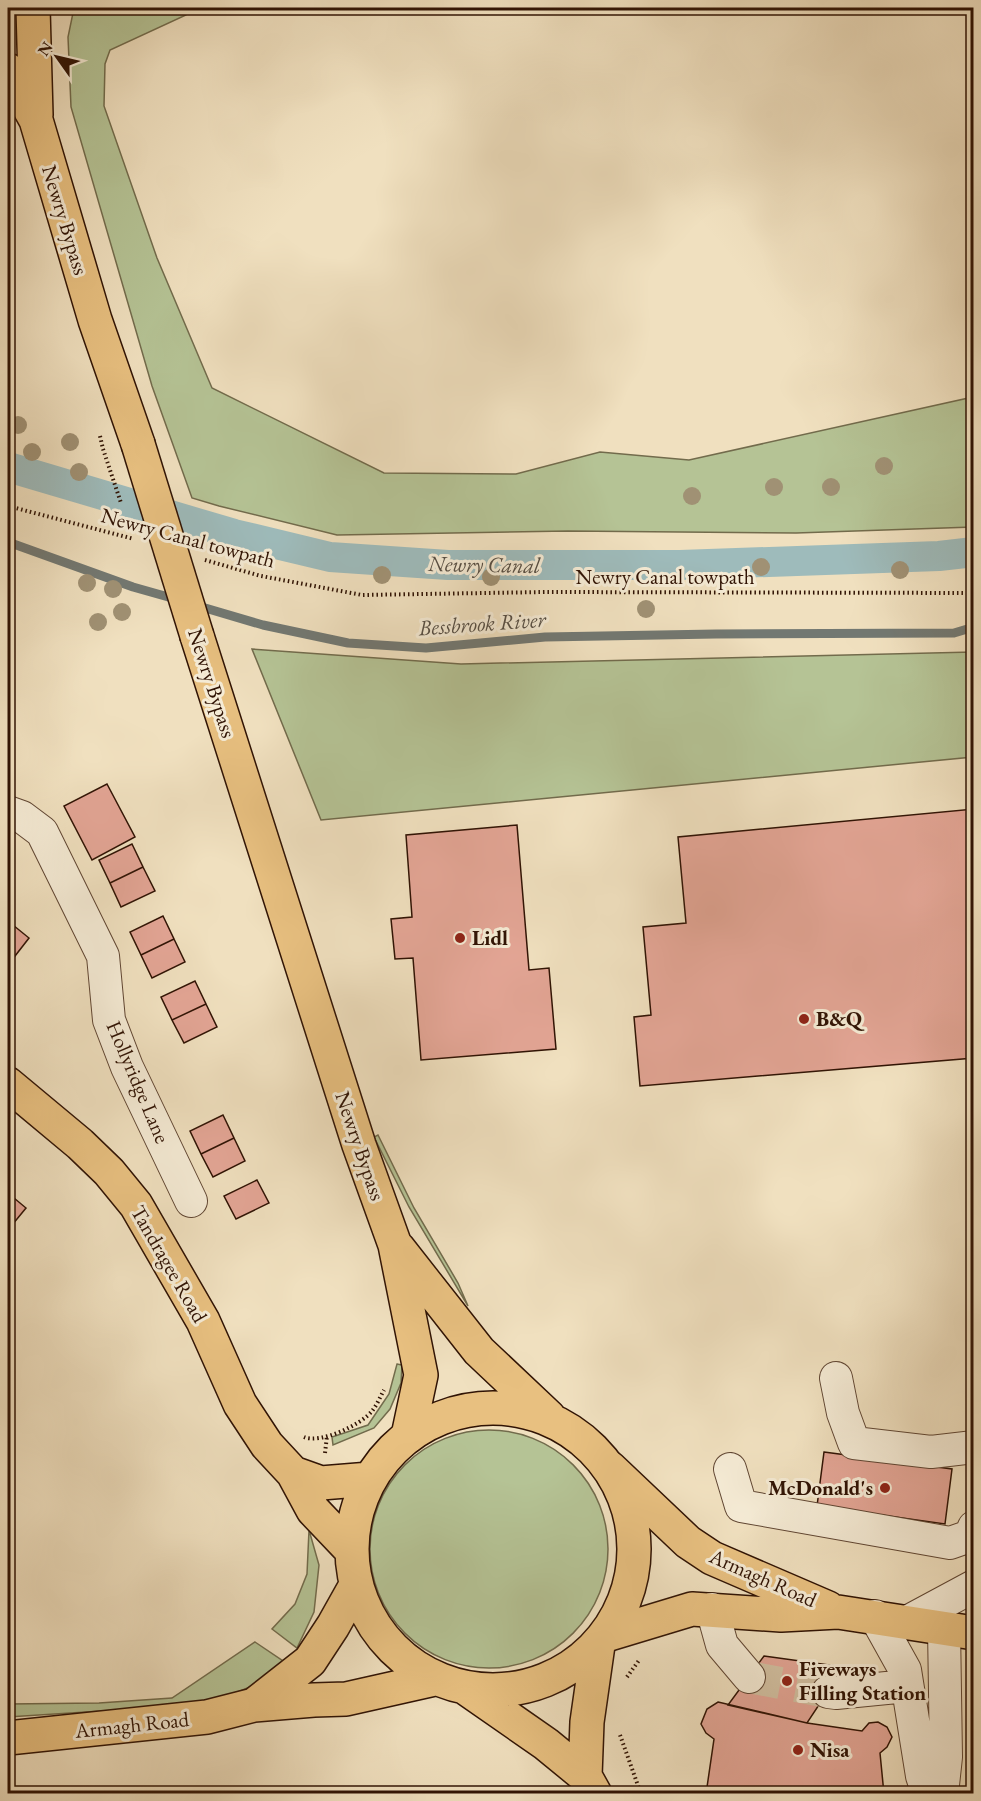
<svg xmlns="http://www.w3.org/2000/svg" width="981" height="1801" viewBox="0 0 981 1801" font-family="'EB Garamond',serif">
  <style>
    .green { fill: #b5c395; stroke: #726b4c; stroke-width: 1.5 }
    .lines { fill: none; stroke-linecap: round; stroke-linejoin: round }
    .stream { stroke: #727872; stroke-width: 9 }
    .canal { stroke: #9ebbbb; stroke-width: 30 }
    .building { fill: #e3a595; stroke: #301304; stroke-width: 1.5 }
    .minor-tunnel { stroke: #d3c1a3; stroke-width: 32; stroke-dasharray: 32 16; stroke-linecap: butt }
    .minor-casing { stroke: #604633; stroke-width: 34 }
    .major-casing { stroke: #301304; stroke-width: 36 }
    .highway-casing { stroke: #301304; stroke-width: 36 }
    .path { stroke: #301304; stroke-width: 4; stroke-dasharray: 1.5 3; stroke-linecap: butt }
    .minor { stroke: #f5ebd5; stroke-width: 32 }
    .major { stroke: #e8c080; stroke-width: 33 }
    .highway { stroke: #e8c080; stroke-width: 33 }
    .highway-bridge-casing { stroke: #301304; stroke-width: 36; stroke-linecap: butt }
    .path-bridge { stroke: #301304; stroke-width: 4; stroke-dasharray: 1.5 3; stroke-linecap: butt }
    .highway-bridge { stroke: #e8c080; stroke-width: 33 }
    .tree { fill: #a09174 }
    .poi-dot { fill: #8f2418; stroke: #f5ebd5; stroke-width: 2 }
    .labels { text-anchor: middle; stroke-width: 6; stroke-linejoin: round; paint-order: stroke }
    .street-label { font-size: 21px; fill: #301304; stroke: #f5ebd5 }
    .poi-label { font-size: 21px; font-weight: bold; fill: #301304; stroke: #f5ebd5; text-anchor: start }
    .water-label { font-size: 22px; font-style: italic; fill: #564e44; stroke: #f5ebd5 }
  </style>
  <rect width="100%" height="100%" fill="#f0e0bf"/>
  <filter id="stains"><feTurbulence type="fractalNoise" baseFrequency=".00333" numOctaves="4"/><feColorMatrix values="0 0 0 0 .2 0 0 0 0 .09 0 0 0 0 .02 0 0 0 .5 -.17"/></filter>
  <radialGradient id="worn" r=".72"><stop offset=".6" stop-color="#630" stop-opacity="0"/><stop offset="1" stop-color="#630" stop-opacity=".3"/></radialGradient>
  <path class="green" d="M74,8H188L186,15L110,50L105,64L104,106L157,258L212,388L384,473L516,474L600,452L689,460L973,397V527L796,533L568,531L337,535L219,506L192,498L152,386L71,107L68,37Z
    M252,649L461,664L973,652V757L321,820Z
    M378,1135L414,1208L458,1283L468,1306L409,1207L374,1137Z
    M397,1364L402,1365L401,1383L390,1409L374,1428L333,1445L332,1437L368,1425L389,1394Z
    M370 1549a119 119 0 1 1 238 0a119 119 0 1 1-238 0Z
    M309,1530L319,1565L314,1612L297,1648L272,1629L295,1604L307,1574Z
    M255,1642L283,1661L265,1681L220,1699L164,1707L8,1717V1704L99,1703L172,1698Z"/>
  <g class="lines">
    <path class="stream" d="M8,542L133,587L179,600
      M195,605L263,625L348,643L426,648L545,637L716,634L954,633L974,627"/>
    <path class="canal" d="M8,467L234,534L330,557L448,565H680L939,556L974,552"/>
  </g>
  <path class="building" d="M107,784L135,837L92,860L64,806Z
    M974,809V1058L640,1086L634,1017L651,1015L643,927L686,923L678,837Z
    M517,825L529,970L549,968L556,1049L421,1060L413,958L395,959L391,919L412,917L406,835Z
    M132,844L143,867L110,883L99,860Z
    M143,867L155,891L121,907L110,883Z
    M163,916L174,939L141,955L130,932Z
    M8,921L29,938L8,965Z
    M174,939L185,962L152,978L141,955Z
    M195,981L206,1004L172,1020L161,997Z
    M206,1004L217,1027L184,1043L172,1020Z
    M223,1115L234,1138L201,1154L190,1131Z
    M234,1138L245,1161L213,1177L201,1154Z
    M257,1180L269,1203L236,1219L224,1196Z
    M8,1193L26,1208L8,1230Z
    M824,1452L952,1469L945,1524L817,1506Z
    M764,1656L844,1667L807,1723L728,1705Z
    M718,1702L807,1723L862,1731L869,1723L878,1722L887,1727L892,1737L887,1747L880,1753L884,1794H706L714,1739L706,1733L701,1724L707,1709Z"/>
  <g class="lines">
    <path class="minor-tunnel" d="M749,1677L828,1692"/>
    <g class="minor-casing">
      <path id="minor" d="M8,812L22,817L42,832L103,956L109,1020L127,1067L191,1201
        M836,1378L843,1413L854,1443L931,1452L974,1447
        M730,1469L741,1506L950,1543L970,1536L974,1527
        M712,1609L722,1645L749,1677
        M875,1616L905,1670L922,1776L928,1794
        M907,1622L974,1586
        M828,1692L836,1693L907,1686
        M942,1794L946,1757L944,1628"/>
    </g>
    <g class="major-casing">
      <path id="major" d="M610,1468L688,1542L712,1558L828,1608
        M606,1635L692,1609L781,1615L838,1612L974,1633"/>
    </g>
    <g class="highway-casing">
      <path id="highway" d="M33,8L36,115
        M8,70L36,120L95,320L138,444
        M197,636L359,1145L395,1245L421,1375L408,1436
        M8,1084L80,1144L109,1172L136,1205L203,1321L240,1404L267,1445L293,1473L313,1510L351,1550
        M398,1248L479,1351L549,1417
        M352 1549a141 141 0 1 1 282 0a141 141 0 1 1-282 0Z
        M293,1473L321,1483L370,1479
        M467,1689L546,1744L585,1776L595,1794
        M254,1705L310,1661L333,1626L356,1585
        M8,1738L207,1717L254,1705L314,1700L346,1699L435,1679
        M585,1776L587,1722L598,1645"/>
    </g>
    <path class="path" d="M8,147L13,160
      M100,436L103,449
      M8,506L134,539
      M205,560L261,576L362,595L546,592L974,593
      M304,1437C320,1444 361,1425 372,1411C377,1405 380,1397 384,1390
      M325,1453L327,1436
      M627,1677L640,1659
      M620,1735L641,1794"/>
    <use href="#minor" class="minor"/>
    <use href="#major" class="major"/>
    <use href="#highway" class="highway"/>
    <g class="highway-bridge-casing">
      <path id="highway-bridge" d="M138,444L197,636"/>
    </g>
    <path class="path-bridge" d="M103,449L121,503"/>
    <use href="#highway-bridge" class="highway-bridge"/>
  </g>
  <g class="tree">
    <circle cx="18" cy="425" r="9"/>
    <circle cx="70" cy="442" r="9"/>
    <circle cx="32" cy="452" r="9"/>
    <circle cx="884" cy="466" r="9"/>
    <circle cx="79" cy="472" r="9"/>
    <circle cx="774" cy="487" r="9"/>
    <circle cx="831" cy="487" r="9"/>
    <circle cx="692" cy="496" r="9"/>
    <circle cx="761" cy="567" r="9"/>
    <circle cx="900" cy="570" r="9"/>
    <circle cx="382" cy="575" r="9"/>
    <circle cx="491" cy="577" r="9"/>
    <circle cx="87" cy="583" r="9"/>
    <circle cx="113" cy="589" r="9"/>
    <circle cx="646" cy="609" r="9"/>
    <circle cx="122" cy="612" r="9"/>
    <circle cx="98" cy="622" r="9"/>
  </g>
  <g class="poi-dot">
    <circle cx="460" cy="938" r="6"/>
    <circle cx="804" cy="1019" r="6"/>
    <circle cx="885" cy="1488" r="6"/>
    <circle cx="787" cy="1681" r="6"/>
    <circle cx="798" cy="1750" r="6"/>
  </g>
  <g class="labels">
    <g class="street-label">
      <text transform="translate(65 220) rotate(73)" y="7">Newry Bypass</text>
      <text transform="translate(188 538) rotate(15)" y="7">Newry Canal towpath</text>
      <text x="665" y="584">Newry Canal towpath</text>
      <text transform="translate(212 683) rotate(72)" y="7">Newry Bypass</text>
      <text transform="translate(138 1082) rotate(67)" y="7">Hollyridge Lane</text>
      <text transform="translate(360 1146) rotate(71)" y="7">Newry Bypass</text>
      <text transform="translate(169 1264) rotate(60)" y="7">Tandragee Road</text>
      <text transform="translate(763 1578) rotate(24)" y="7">Armagh Road</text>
      <text transform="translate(132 1725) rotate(-6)" y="7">Armagh Road</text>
    </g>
    <g class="poi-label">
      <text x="472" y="945">Lidl</text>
      <text x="816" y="1026">B&amp;Q</text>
      <text x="873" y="1495" text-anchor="end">McDonald's</text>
      <text x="799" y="1676">Fiveways<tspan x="799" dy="24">Filling Station</tspan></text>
      <text x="810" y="1757">Nisa</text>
    </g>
    <g class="water-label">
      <text transform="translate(484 564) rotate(1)" y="8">Newry Canal</text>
      <text transform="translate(482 623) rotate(-4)" y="8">Bessbrook River</text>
    </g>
  </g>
  <rect width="981" height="1801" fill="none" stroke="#f0e0bf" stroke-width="30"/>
  <rect x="9" y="9" width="963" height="1783" fill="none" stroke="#301304" stroke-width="3"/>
  <rect x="15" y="15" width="951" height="1771" fill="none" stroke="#301304" stroke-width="1.5"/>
  <g transform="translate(57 57) rotate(304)" stroke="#f5ebd5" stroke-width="4.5" paint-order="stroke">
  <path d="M0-4.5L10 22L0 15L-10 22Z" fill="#301304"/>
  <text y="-9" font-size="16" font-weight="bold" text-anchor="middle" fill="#301304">N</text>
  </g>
  <rect width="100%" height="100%" filter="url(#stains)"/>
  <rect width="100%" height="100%" fill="url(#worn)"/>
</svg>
